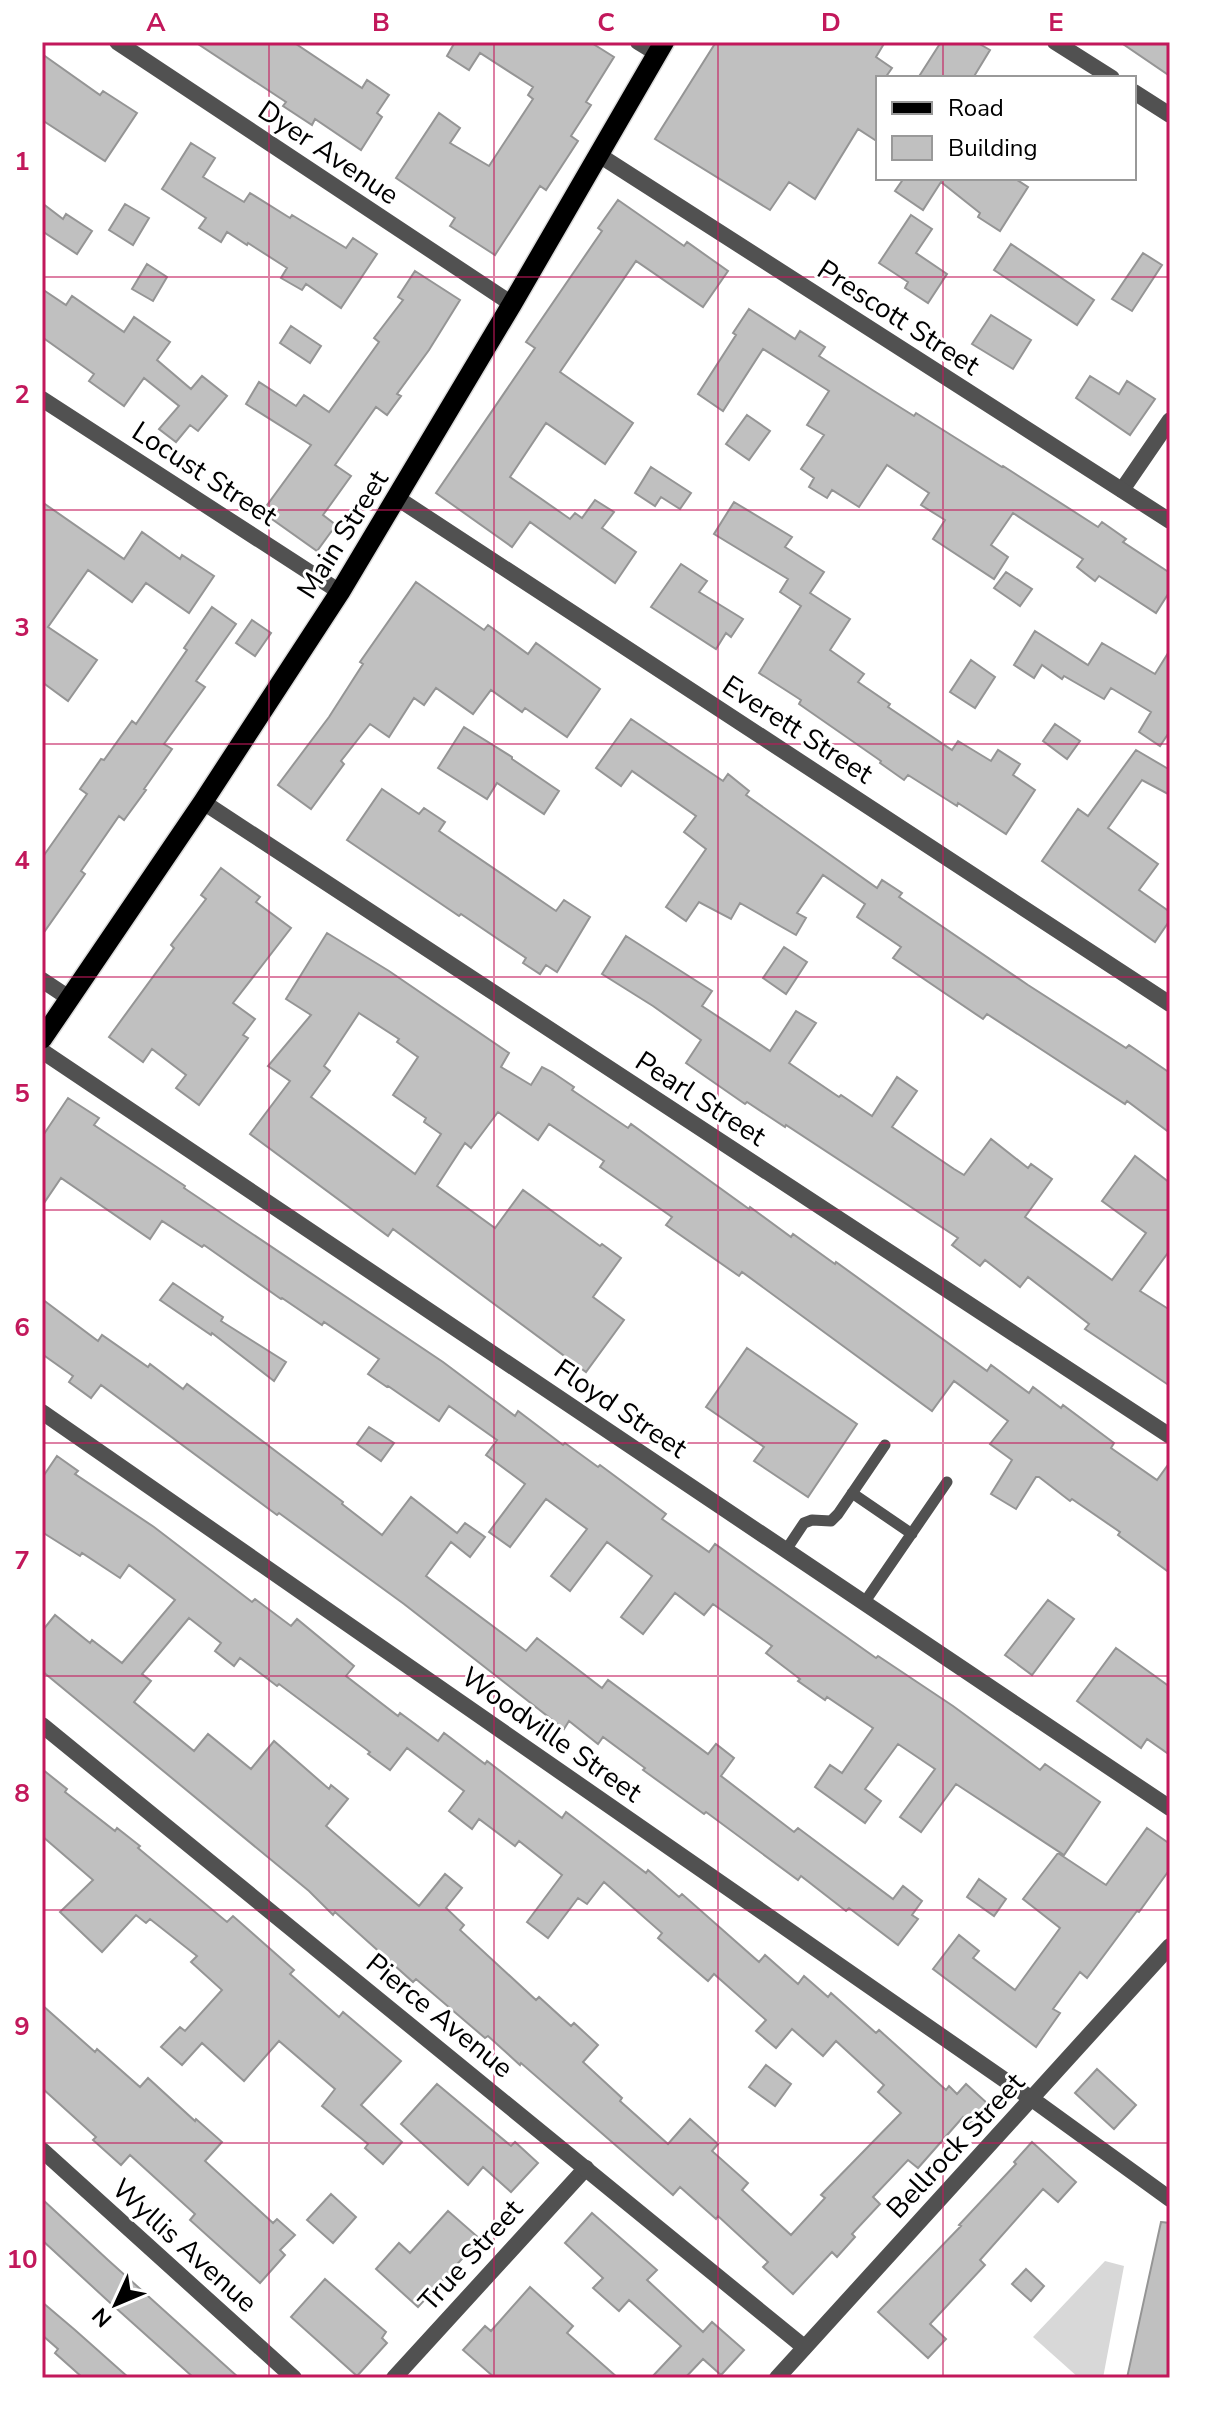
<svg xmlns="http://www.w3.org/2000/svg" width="1212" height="2420" viewBox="0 0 1212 2420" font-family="'Nunito Sans',sans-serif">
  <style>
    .green { fill: #d8d8d8 }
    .building { fill: #c0c0c0; stroke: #959595; stroke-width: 2; fill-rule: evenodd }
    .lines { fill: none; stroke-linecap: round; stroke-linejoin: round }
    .primary-casing { stroke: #dbdbdb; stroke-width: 23 }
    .service { stroke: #515151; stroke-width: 11 }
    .minor { stroke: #515151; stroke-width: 16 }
    .tertiary { stroke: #515151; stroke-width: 16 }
    .primary { stroke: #000; stroke-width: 20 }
    .grid { fill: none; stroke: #c2185b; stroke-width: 2; stroke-opacity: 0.55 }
    .labels { text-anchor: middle; stroke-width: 6; stroke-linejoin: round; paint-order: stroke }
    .street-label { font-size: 28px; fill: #000; stroke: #fff }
    .neatline { fill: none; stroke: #c2185b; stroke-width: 3 }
    .grid-label { font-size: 26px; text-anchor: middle; font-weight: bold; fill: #c2185b }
  </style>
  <rect width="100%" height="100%" fill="#fff"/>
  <path class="green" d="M1105,2261L1124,2266L1103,2378H1079L1033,2337Z"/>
  <path class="building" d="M195,42H293L362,88L367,80L389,95L377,113L382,117L361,150L315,119L312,125L283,106L286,102Z
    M455,42H590L614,57L586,102L591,105L571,136L578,141L546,190L540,186L495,255L450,226L455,218L396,178L439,113L460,128L450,143L489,166L533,99L528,95L533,87L480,53L469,70L447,56Z
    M716,42H885L876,57L892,68L885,78H878V142L858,129L815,199L789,182L770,210L655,139Z
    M941,42H976L990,50L973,78H918Z
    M1120,42H1170V76Z
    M42,54L100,95L103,91L137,113L105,161L42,120Z
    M191,143L215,158L203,177L244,202L250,193L290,218L292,215L346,248L353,238L377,254L341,308L306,284L302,290L281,278L287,268L248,243L247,245L227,232L221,242L199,228L206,218L162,189Z
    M904,178H1014L1028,187L1000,231L978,217L980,213L941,182L923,210L895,191Z
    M618,200L684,246L687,242L728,271L703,307L636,261L560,372L633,423L605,464L546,423L510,477L570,519L575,513L582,518L595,500L614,512L602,528L636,552L615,583L530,522L512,547L436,493L535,348L526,342L602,231L598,228Z
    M42,203L63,219L66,214L92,231L77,254L42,231Z
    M125,204L149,218L133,245L109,230Z
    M911,215L932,229L916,253L947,274L928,303L905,288L908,282L879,263Z
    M1011,244L1094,300L1077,325L994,270Z
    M1143,253L1162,265L1132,311L1112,299Z
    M147,264L167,277L153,301L132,289Z
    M415,271L460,300L429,350L397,394L401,396L387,415L376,407L335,465L351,476L323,515L336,525L317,551L262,512L311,445L246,404L259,382L296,406L304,395L329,412L379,342L374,338L403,300L398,297Z
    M42,289L66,305L72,296L124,332L134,317L170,342L157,360L191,389L202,376L227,396L198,431L190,425L176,442L159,429L179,406L144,378L124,406L89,381L94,374L42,337Z
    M749,309L795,339L800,331L825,347L819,356L874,391L914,416L916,413L1002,467L1003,466L1098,527L1102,522L1126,539L1123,542L1170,573V591L1156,613L1099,576L1095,581L1077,567L1083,559L1013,513L991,545L1008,557L994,579L933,539L945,520L921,505L929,493L887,465L859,507L832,490L827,498L809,487L814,478L801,469L824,435L807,425L829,391L763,349L723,411L698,394L736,335L733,333Z
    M991,315L1031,340L1013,369L972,344Z
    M291,326L321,346L310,363L280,343Z
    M1090,376L1119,394L1127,381L1155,399L1130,435L1076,398Z
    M747,415L770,431L749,460L726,444Z
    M651,467L691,493L680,509L661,497L655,506L635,493Z
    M42,502L124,559L142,532L180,559L182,555L214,576L189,613L146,583L132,602L88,570L48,627L97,660L68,701L42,682Z
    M734,502L792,537L785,547L824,572L810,593L850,619L830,650L864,674L858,682L890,704L888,707L952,750L958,741L991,761L998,750L1020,764L1013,775L1035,790L1006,834L958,803L957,806L908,775L904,780L880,763L881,761L799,704L801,700L759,673L801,606L780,592L788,579L714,534Z
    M681,564L707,581L699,592L743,619L731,637L726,633L716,649L651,607Z
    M1006,572L1032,589L1020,606L994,588Z
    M416,582L484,630L488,625L528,654L536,643L600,689L567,737L525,708L522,712L491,690L473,714L436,688L424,705L414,698L389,737L370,724L341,761L344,764L311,809L278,785L329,717L363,664L360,662Z
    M212,607L236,624L196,681L205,687L164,744L172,749L144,789L146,790L124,820L119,816L81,871L85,874L42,935V858L87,794L80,789L101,759L104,760L132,721L136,724L187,650L184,648Z
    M252,620L271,633L255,656L236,643Z
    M1035,631L1088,665L1102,643L1155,674L1170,650V731L1160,746L1139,732L1151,712L1111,688L1104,699L1064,676L1062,679L1042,665L1034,678L1014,665Z
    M971,660L995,677L975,708L950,692Z
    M631,719L723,781L728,774L749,791L746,795L877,888L882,880L902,893L899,897L1028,985L1126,1048L1129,1045L1170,1073V1133L1127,1101L1125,1104L987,1014L983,1019L893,958L901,947L857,917L865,904L823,875L797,913L806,918L796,935L740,903L731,919L699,902L686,921L666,907L706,849L684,832L696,816L632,771L621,786L596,768Z
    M1055,724L1080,741L1067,759L1043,741Z
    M464,727L512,757V759L559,791L544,814L497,783L487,799L438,768Z
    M1136,750L1170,770V795L1142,780L1108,828L1158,864L1139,890L1170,912V920L1155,942L1042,861L1078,809L1088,816Z
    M382,789L419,814L424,808L445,822L439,831L556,911L564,900L590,917L557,972L546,965L540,974L523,963L526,958L461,914L459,916L347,840Z
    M221,868L260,897L256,902L291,928L233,1003L255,1019L243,1035L248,1038L199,1105L176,1088L186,1075L152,1049L143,1062L109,1037L174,948L171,945L206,899L201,895Z
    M327,933L389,971L509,1053L501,1067L531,1085L542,1067L552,1072L574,1087L572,1090L628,1128L631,1124L749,1209L750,1207L791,1237L793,1234L835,1264L836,1262L987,1371L991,1365L1029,1393L1033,1387L1061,1408L1063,1405L1114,1443L1111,1448L1157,1480L1170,1462V1573L1118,1535L1120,1532L1072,1499L1070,1501L1039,1477H1036L1016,1509L991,1494L1012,1460L990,1444L1008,1421L954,1381L932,1411L742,1272L739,1276L666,1225L672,1217L600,1167L604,1161L549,1124L538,1140L498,1112L471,1148L465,1143L437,1186L495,1228L523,1190L600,1246L602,1244L621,1258L593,1297L624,1320L586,1372L393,1229L388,1236L250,1134L290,1081L268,1066L311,1015L286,999ZM359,1013L399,1039L397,1042L418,1057L393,1095L426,1118L424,1122L441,1134L415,1174L311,1097L330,1071L324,1066Z
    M626,936L712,991L702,1006L770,1051L796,1011L816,1023L789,1063L839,1097L841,1095L872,1116L897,1077L917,1091L892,1127L954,1169L964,1175L991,1139L1028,1168L1031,1164L1052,1179L1025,1217L1112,1280L1146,1233L1102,1201L1135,1156L1170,1183V1250L1140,1291L1170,1310V1386L1085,1329L1089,1324L1028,1277L1020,1287L985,1260L980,1266L952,1245L958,1238L786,1125L785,1127L747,1102L745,1104L686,1063L701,1040L653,1006L602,974Z
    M784,947L807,962L786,994L763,978Z
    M68,1098L99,1118L94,1125L185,1186L184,1188L443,1362L515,1416L518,1411L563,1445L565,1443L598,1467L600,1465L666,1514L662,1519L709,1552L715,1544L876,1658L878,1656L953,1706L1040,1770L1045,1764L1100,1802L1064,1855L956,1784L921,1832L900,1817L935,1769L898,1744L865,1789L881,1801L865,1823L815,1787L830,1765L842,1773L873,1728L827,1697L825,1700L798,1681L800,1679L766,1653L772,1646L713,1604L704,1615L675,1593L643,1634L621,1617L652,1576L607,1542L570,1591L551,1576L587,1529L546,1499L510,1547L489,1532L525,1484L486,1455L497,1440L449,1406L439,1421L388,1386L387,1387L368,1374L379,1359L324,1322L322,1325L282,1298L281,1299L204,1245L202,1247L162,1221L150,1239L61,1178L42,1206V1137Z
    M173,1283L223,1317L221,1321L286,1362L274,1381L212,1333L211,1335L160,1300Z
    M42,1299L98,1341L102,1335L148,1367L150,1364L183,1389L187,1384L343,1502L342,1504L382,1535L411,1497L457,1533L465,1523L485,1537L470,1557L451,1542L426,1576L526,1651L537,1638L602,1688L608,1680L708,1754L716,1744L734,1758L721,1776L794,1832L798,1828L893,1899L903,1886L922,1901L912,1915L918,1919L898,1945L849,1908L846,1911L801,1876L798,1880L706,1812L704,1814L643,1770L645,1768L603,1737L598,1744L569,1721L564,1729L404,1604L279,1513L277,1515L101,1385L91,1398L69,1382L73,1376L42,1354Z
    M747,1348L857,1424L808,1497L754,1461L764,1447L706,1407Z
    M369,1427L394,1443L381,1461L357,1444Z
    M57,1456L78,1471L75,1474L154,1527L252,1602L255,1599L291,1626L297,1619L354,1666L346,1676L398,1716L400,1713L438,1741L444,1733L485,1764L487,1761L562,1818L566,1812L646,1873L648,1870L679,1897L682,1894L759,1962L765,1955L798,1984L804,1976L828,1997L831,1993L876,2033L879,2030L946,2090L949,2086L957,2094L966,2084L988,2104L970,2123L963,2117L918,2168L908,2160L873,2197L880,2204L852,2234L855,2237L837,2257L832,2252L793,2294L763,2267L768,2262L718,2216L716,2219L680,2187L673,2195L521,2063L520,2065L488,2036L485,2038L416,1979L413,1982L335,1912L333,1915L309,1891L42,1671V1631L55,1615L90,1643L92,1640L122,1663L175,1600L129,1565L120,1578L82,1553L80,1556L42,1532V1478ZM189,1618L221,1643L215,1651L234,1666L240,1658L277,1686L279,1684L370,1752L368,1754L390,1770L407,1748L464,1791L449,1811L472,1829L479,1819L515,1846L519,1841L562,1875L527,1922L548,1938L578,1898L587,1904L604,1882L662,1933L658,1938L708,1981L714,1974L766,2020L756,2031L776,2048L792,2029L823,2056L836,2041L884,2085L878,2092L901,2113L821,2195L825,2198L791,2235L742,2190L748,2183L712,2151L718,2144L690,2119L668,2144L620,2101L622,2098L583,2062L598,2045L574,2023L571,2026L539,1997L536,2000L460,1930L464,1925L446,1908L462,1888L445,1874L419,1906L326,1826L348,1799L331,1785L329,1789L274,1741L251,1769L208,1734L194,1751L134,1702L151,1681L142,1674Z
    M1048,1600L1074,1619L1032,1675L1005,1655Z
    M1116,1648L1170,1687V1755L1147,1739L1141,1748L1077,1701Z
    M42,1769L67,1789L65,1792L115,1831L117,1828L140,1846L138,1848L227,1922L233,1916L294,1970L290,1974L339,2017L343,2012L401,2061L361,2105L402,2142L383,2164L365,2148L368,2144L322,2106L335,2089L279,2041L244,2081L202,2043L182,2065L161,2047L180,2027L185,2031L222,1990L191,1962L197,1956L150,1919L146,1923L136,1915L102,1952L60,1912L93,1880L42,1836Z
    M1147,1828L1170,1844V1869L1139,1912L1137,1911L1087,1978L1080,1972L1053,2009L1060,2013L1036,2047L933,1969L959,1935L979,1951L973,1958L1015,1990L1060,1928L1023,1899L1058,1853L1106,1885Z
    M979,1879L1006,1899L994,1916L967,1897Z
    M42,2005L95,2052L97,2049L140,2087L148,2078L195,2121L196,2119L222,2142L205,2161L273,2223L277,2219L295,2235L280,2250L285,2255L260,2283L190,2220L195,2214L130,2155L121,2165L93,2140L96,2137L42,2088Z
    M766,2065L791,2084L775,2106L749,2087Z
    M1097,2069L1136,2105L1114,2129L1075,2093Z
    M437,2084L511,2146L515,2142L538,2163L511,2192L483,2167L468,2185L401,2124Z
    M1032,2142L1076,2182L1058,2202L1043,2189L980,2260L985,2265L930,2324L946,2339L928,2358L878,2312L961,2226L959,2225L1016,2164L1014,2162Z
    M331,2194L356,2217L333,2243L307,2220Z
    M42,2199L108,2260L239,2378H194L107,2300L42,2240Z
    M448,2211L480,2239L418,2307L376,2269L399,2243L410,2253Z
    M592,2213L657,2270L647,2280L703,2332L712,2322L744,2350L721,2375L703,2359L685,2378H651L681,2346L629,2300L619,2311L593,2288L603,2278L565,2243Z
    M1161,2222L1170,2223V2378H1127Z
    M1026,2269L1044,2286L1031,2301L1012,2284Z
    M325,2279L386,2332L382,2338L387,2343L357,2376L291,2317Z
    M530,2287L573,2326L567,2333L618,2378H495L463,2350L485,2326L491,2331Z
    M42,2302L75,2330L129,2378H83L55,2353L58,2349L42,2335Z"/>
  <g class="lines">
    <g class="primary-casing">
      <path id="primary" d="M42,1039L203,802L340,592L512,304L664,42"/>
    </g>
    <path class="service" d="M852,1493L912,1534
      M786,1550L804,1523L812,1520L831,1521L838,1514L885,1445
      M864,1603L947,1482"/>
    <path class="minor" d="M117,42L512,304
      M638,42L656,53
      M1055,42L1112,78
      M1134,92L1170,115
      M42,399L340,592
      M1122,490L1170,420
      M397,498L1170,1004
      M203,802L1170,1436
      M42,980L69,998
      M42,1051L1170,1808
      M42,1412L1032,2099
      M42,2150L294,2378
      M394,2378L586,2168"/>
    <path class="tertiary" d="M599,155L1170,521
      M42,1725L804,2347
      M1032,2099L1170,2199
      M777,2378L1170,1946"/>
    <use href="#primary" class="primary"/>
  </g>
  <path class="grid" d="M269,42V2378M494,42V2378M718,42V2378M943,42V78M943,178V2378M42,277H1170M42,510H1170M42,744H1170M42,977H1170M42,1210H1170M42,1443H1170M42,1676H1170M42,1910H1170M42,2143H1170"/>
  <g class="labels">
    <g class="street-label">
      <text transform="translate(329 152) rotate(34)" y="10">Dyer Avenue</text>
      <text transform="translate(899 317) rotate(33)" y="10">Prescott Street</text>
      <text transform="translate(205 473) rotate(33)" y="10">Locust Street</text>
      <text transform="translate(342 534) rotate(-58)" y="10">Main Street</text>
      <text transform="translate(798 729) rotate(33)" y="10">Everett Street</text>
      <text transform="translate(701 1098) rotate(33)" y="10">Pearl Street</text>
      <text transform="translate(621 1408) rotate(34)" y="10">Floyd Street</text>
      <text transform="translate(552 1734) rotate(35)" y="10">Woodville Street</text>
      <text transform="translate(440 2015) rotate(39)" y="10">Pierce Avenue</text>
      <text transform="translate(955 2145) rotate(-47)" y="10">Bellrock Street</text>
      <text transform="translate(185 2245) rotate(42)" y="10">Wyllis Avenue</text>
      <text transform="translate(470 2255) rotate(-48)" y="10">True Street</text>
    </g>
  </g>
  <rect width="1212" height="2420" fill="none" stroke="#ffffff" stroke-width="88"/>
  <rect x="876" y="76" width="260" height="104" fill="#ffffff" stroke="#999999" stroke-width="2"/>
  <rect x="892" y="102" width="40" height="12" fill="#000000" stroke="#999999" stroke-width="2"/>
  <text x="948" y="116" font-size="24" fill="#000000">Road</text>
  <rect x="892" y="136" width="40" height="24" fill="#c0c0c0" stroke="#999999" stroke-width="2"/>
  <text x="948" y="156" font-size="24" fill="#000000">Building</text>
  <g transform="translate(116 2304) rotate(226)" stroke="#ffffff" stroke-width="6" paint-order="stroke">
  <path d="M0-6L14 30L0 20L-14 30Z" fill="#000000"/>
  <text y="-12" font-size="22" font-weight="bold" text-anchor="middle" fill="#000000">N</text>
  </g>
  <rect x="44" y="44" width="1124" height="2332" class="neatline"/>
  <g class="grid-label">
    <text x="156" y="31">A</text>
    <text x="381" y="31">B</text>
    <text x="606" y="31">C</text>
    <text x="831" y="31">D</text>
    <text x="1056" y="31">E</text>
    <text x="22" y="170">1</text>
    <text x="22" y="403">2</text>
    <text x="22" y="636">3</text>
    <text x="22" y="869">4</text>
    <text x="22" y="1102">5</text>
    <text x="22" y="1336">6</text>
    <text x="22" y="1569">7</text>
    <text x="22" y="1802">8</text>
    <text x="22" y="2035">9</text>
    <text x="22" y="2268">10</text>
  </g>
</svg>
